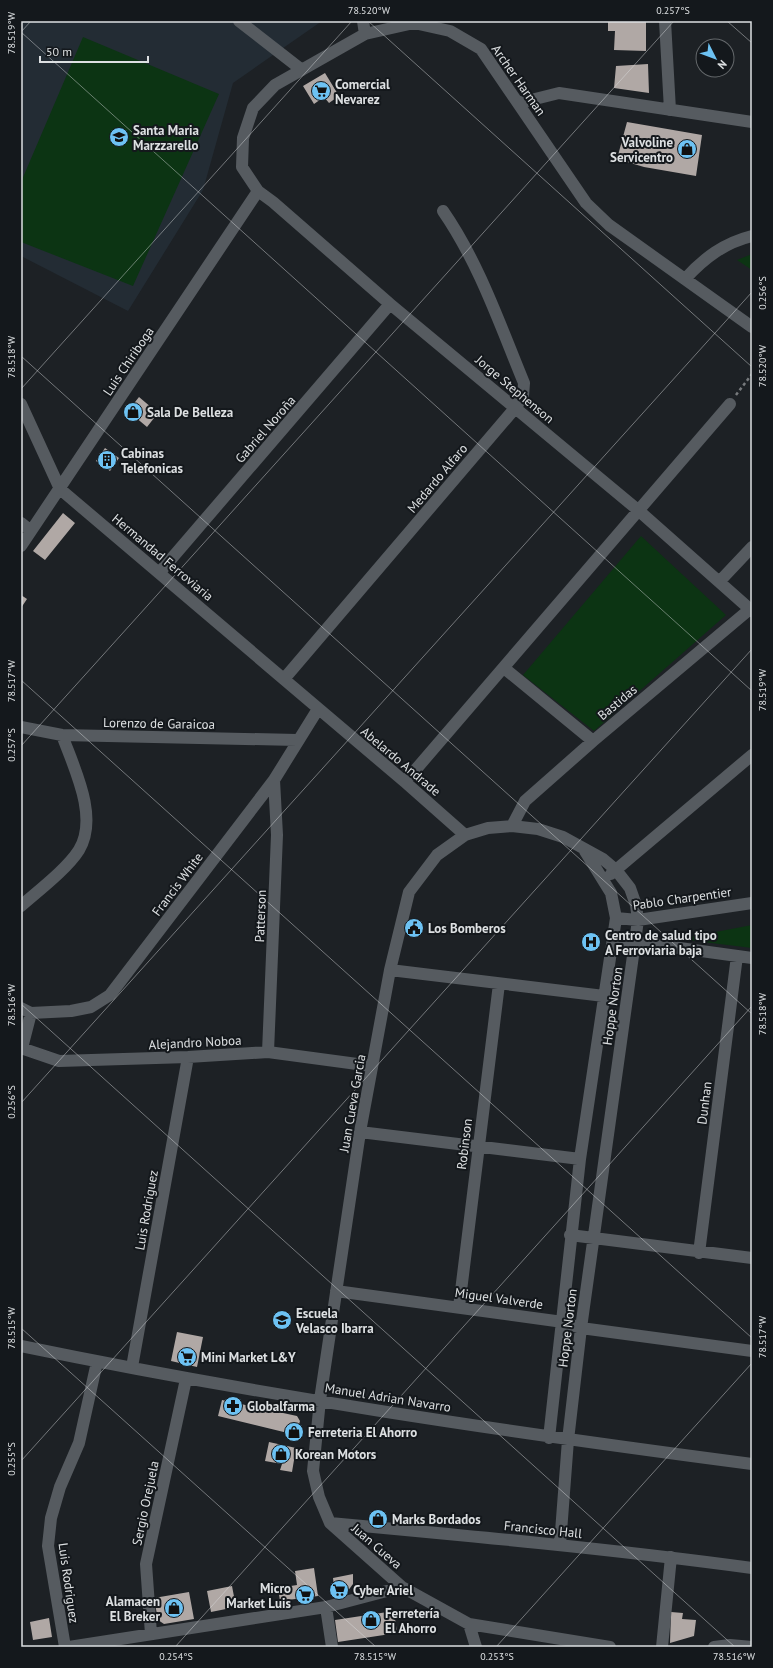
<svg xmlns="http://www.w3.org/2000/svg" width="773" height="1668" viewBox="0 0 773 1668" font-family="'PT Sans',sans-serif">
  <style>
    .built { fill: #232c34 }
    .green { fill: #0c3413 }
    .building { fill: #b0a8a5 }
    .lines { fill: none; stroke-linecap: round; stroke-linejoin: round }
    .path { stroke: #777a7d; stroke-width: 2.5; stroke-dasharray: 3 3; stroke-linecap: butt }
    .minor { stroke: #565b60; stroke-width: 12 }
    .ticks { fill: none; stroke: #dde0e2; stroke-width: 1; stroke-opacity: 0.45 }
    .labels { text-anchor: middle; stroke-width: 4; stroke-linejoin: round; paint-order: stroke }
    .street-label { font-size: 13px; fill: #dde0e2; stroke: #14181c }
    .poi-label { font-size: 13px; font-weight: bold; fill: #dde0e2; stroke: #14181c; text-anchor: start }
    .neatline { fill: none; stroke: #dde0e2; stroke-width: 1.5 }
    .ticks-label { font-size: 10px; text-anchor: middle; fill: #dde0e2 }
  </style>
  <rect width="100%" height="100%" fill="#1d2125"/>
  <path class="built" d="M21,21H322L233,83L203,190L128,311L21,256Z"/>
  <path class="green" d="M83,37L219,94L133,286L21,242V182Z
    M752,254V270L737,260Z
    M641,536L726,615L594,731L523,675Z
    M752,925V948L679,939Z"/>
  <path class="building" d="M608,21H646V51L614,50L615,31H608Z
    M648,64L649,93L614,88L616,66Z
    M325,73L339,96L329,103L324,97L314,104L303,86Z
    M627,122L702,135L696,176L644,167L617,159Z
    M139,397L158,413L147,427L128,411Z
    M105,448L119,458L110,471L96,461Z
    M63,513L75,523L45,560L33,551Z
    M21,595L27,599L21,608Z
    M177,1332L203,1337L197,1367L171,1361Z
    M222,1400L297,1416L300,1421L296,1435L218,1416Z
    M269,1442L296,1448L292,1472L280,1470L282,1464L265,1461Z
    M314,1568L318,1596L280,1601L278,1588L297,1585L295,1571Z
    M353,1574V1584L347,1592L335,1594L333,1578Z
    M232,1586L236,1607L211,1612L207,1591Z
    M189,1592L194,1619L164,1624L158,1620L154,1598Z
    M394,1611L397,1633L338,1642L335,1620Z
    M671,1612L683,1613L682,1619L696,1620L694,1636L670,1643Z
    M49,1618L52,1637L33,1640L30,1622Z"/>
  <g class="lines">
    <path class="path" d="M736,395L752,374"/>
    <path class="minor" d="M239,21L302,70
      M363,21L365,34
      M665,21L670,110
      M519,103L559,93L752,122
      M685,279C704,258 724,243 752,236
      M752,327L609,225L586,203L481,49L450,31L414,23L365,34L275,85L253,108L243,138L242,167L258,191L273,202L390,304L638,510L752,611
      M21,404L60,489L405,782L465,835
      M21,523L31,531
      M21,546L258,191
      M160,572L390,304
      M719,582L752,547
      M504,668L593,741
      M284,679L516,407L523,396L524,383C500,325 479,263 443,211
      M21,727L62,735L297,740
      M405,782L730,404
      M512,826L525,801L593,741L750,609
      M611,874L752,755
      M21,906C38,891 67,869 79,850C99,817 74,768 62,735
      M616,918L638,920L752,903
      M614,939L752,958
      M390,970L604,996
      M21,1008L31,1013L71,1011L91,1007L110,995L274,780L318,709
      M21,1048L59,1061L188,1057L268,1052L372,1066
      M22,1048L31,1013
      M268,1052L277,835L274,780
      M360,1132L580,1159
      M570,1235L752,1258
      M699,1253L737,956
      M336,1291L563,1322L581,1328L752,1351
      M459,1307L499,984
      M21,1346C263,1396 507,1432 752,1464
      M132,1367L188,1057
      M549,1438L580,1159L616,918L611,893L585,851
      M330,1523C471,1536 612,1549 752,1568
      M560,1545L568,1440L581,1328L638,920L636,905L630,888L616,870L603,859L563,837L538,829L512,826L488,828L465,835L437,855L409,892L390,970L360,1132L320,1400L313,1471L319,1497L330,1523L402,1587L469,1624L610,1647
      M326,1607L332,1647
      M469,1624L476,1647
      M151,1634L146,1564L186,1379
      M65,1647L48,1546L51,1518L60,1487L79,1443L97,1362
      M69,1647L326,1607L402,1587
      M662,1647L671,1557
      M714,1647L730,1645L752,1647"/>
  </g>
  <path class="ticks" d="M368,21L752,367M727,21L752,43M21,32L752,691M21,32L31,21M21,356L752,1014M21,389L352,21M21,680L752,1338M21,746L674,21M21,1004L735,1647M21,1103L752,292M21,1328L376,1647M21,1461L752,649M175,1647L752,1006M496,1647L752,1363"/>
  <defs>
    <g id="supermarket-disc" transform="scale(1)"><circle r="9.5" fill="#6dc2f3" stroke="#14181c"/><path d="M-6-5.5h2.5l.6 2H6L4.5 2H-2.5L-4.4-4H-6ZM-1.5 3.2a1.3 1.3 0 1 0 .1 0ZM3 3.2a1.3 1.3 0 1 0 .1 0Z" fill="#111"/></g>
    <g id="university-disc" transform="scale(1)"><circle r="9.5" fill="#6dc2f3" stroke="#14181c"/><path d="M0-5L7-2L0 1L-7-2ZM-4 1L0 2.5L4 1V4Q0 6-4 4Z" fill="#111"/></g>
    <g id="shop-disc" transform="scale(1)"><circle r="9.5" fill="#6dc2f3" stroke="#14181c"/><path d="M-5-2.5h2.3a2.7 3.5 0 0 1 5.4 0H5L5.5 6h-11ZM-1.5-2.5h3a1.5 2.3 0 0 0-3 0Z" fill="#111"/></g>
    <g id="building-disc" transform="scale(1)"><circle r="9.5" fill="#6dc2f3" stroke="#14181c"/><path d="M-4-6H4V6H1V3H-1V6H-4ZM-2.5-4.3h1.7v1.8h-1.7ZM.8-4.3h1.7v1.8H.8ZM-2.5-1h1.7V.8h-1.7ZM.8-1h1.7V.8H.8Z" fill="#111"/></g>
    <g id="civic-disc" transform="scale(1)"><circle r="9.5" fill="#6dc2f3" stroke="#14181c"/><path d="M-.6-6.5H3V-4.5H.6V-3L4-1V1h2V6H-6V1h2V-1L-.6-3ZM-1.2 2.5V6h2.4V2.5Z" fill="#111"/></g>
    <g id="hospital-disc" transform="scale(1)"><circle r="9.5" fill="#6dc2f3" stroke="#14181c"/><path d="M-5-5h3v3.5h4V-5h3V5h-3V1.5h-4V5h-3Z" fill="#111"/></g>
    <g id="school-disc" transform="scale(1)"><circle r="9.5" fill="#6dc2f3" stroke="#14181c"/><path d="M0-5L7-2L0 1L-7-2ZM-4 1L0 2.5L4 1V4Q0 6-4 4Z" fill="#111"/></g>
    <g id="pharmacy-disc" transform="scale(1)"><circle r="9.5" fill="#6dc2f3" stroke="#14181c"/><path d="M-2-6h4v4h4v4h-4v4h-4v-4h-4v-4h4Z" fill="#111"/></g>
  </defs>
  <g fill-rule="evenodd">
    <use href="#supermarket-disc" x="321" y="91"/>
    <use href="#university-disc" x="119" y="137"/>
    <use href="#shop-disc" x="687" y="149"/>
    <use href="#shop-disc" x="133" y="412"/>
    <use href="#building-disc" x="107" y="460"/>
    <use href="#civic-disc" x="414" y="928"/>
    <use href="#hospital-disc" x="591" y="942"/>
    <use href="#school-disc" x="282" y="1320"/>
    <use href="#supermarket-disc" x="187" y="1357"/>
    <use href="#pharmacy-disc" x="233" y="1406"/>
    <use href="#shop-disc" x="294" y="1432"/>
    <use href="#shop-disc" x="281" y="1454"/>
    <use href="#shop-disc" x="378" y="1519"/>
    <use href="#supermarket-disc" x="339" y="1590"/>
    <use href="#supermarket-disc" x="305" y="1595"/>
    <use href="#shop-disc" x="174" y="1608"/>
    <use href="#shop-disc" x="371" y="1620"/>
  </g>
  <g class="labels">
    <g class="street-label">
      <text transform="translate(519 80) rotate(55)" y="5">Archer Harman</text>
      <text transform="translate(128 361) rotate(-56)" y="5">Luis Chiriboga</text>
      <text transform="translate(515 389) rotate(40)" y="5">Jorge Stephenson</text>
      <text transform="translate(265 429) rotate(-49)" y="5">Gabriel Noroña</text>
      <text transform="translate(437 478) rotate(-50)" y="5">Medardo Alfaro</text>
      <text transform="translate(163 557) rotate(40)" y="5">Hermandad Ferroviaria</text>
      <text transform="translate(617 702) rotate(-40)" y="5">Bastidas</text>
      <text transform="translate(159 723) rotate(1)" y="5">Lorenzo de Garaicoa</text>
      <text transform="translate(401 761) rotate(40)" y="5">Abelardo Andrade</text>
      <text transform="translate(177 884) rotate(-53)" y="5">Francis White</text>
      <text transform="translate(682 898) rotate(-8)" y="5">Pablo Charpentier</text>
      <text transform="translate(260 916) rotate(-88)" y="5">Patterson</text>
      <text transform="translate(612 1006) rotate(-82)" y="5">Hoppe Norton</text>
      <text transform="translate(195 1042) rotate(-3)" y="5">Alejandro Noboa</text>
      <text transform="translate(352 1103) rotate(-80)" y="5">Juan Cueva Garcia</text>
      <text transform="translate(704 1103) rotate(-83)" y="5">Dunhan</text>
      <text transform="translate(464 1144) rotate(-83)" y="5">Robinson</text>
      <text transform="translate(146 1210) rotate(-80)" y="5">Luis Rodriguez</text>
      <text transform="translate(499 1298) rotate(8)" y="5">Miguel Valverde</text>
      <text transform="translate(567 1328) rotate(-83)" y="5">Hoppe Norton</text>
      <text transform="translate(388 1397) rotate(9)" y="5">Manuel Adrian Navarro</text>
      <text transform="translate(145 1503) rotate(-78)" y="5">Sergio Orejuela</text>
      <text transform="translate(543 1529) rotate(6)" y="5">Francisco Hall</text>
      <text transform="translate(377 1546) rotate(41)" y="5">Juan Cueva</text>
      <text transform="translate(69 1583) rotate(82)" y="5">Luis Rodriguez</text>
    </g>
    <g class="poi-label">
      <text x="335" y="89">Comercial<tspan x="335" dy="15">Nevarez</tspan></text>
      <text x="133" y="135">Santa Maria<tspan x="133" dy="15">Marzzarello</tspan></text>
      <text x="673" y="147" text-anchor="end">Valvoline<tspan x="673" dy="15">Servicentro</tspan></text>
      <text x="147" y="417">Sala De Belleza</text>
      <text x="121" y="458">Cabinas<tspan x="121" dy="15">Telefonicas</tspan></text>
      <text x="428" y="933">Los Bomberos</text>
      <text x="605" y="940">Centro de salud tipo<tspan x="605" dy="15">A Ferroviaria baja</tspan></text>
      <text x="296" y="1318">Escuela<tspan x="296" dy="15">Velasco Ibarra</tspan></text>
      <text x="201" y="1362">Mini Market L&amp;Y</text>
      <text x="247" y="1411">Globalfarma</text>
      <text x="308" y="1437">Ferreteria El Ahorro</text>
      <text x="295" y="1459">Korean Motors</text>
      <text x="392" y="1524">Marks Bordados</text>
      <text x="291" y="1593" text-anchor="end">Micro<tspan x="291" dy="15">Market Luis</tspan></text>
      <text x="353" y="1595">Cyber Ariel</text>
      <text x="160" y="1606" text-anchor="end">Alamacen<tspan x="160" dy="15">El Breker</tspan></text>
      <text x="385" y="1618">Ferretería<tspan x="385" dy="15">El Ahorro</tspan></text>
    </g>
  </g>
  <rect width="773" height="1668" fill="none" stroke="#14181c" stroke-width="44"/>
  <g transform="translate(715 58) rotate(132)"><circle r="19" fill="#14181c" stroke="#64686b"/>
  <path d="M0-3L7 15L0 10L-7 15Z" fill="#6dc2f3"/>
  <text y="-6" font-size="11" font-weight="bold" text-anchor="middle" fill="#dde0e2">N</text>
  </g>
  <path d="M40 56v6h108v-6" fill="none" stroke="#dde0e2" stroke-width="2"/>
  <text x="46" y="56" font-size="12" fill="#dde0e2" stroke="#14181c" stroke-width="3" paint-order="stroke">50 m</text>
  <rect x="22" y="22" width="729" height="1624" class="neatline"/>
  <g class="ticks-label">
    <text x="369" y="14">78.520°W</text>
    <text x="673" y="14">0.257°S</text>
    <text transform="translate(11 33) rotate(-90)" y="4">78.519°W</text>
    <text transform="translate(762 293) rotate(-90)" y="4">0.256°S</text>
    <text transform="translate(11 357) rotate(-90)" y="4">78.518°W</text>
    <text transform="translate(762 366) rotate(-90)" y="4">78.520°W</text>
    <text transform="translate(11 681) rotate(-90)" y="4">78.517°W</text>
    <text transform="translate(762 690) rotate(-90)" y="4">78.519°W</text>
    <text transform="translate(11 745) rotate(-90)" y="4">0.257°S</text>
    <text transform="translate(11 1005) rotate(-90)" y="4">78.516°W</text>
    <text transform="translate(762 1014) rotate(-90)" y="4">78.518°W</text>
    <text transform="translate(11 1102) rotate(-90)" y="4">0.256°S</text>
    <text transform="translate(11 1328) rotate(-90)" y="4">78.515°W</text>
    <text transform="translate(762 1337) rotate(-90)" y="4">78.517°W</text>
    <text transform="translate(11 1459) rotate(-90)" y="4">0.255°S</text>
    <text x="176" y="1660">0.254°S</text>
    <text x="375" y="1660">78.515°W</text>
    <text x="497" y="1660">0.253°S</text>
    <text x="734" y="1660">78.516°W</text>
  </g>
</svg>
